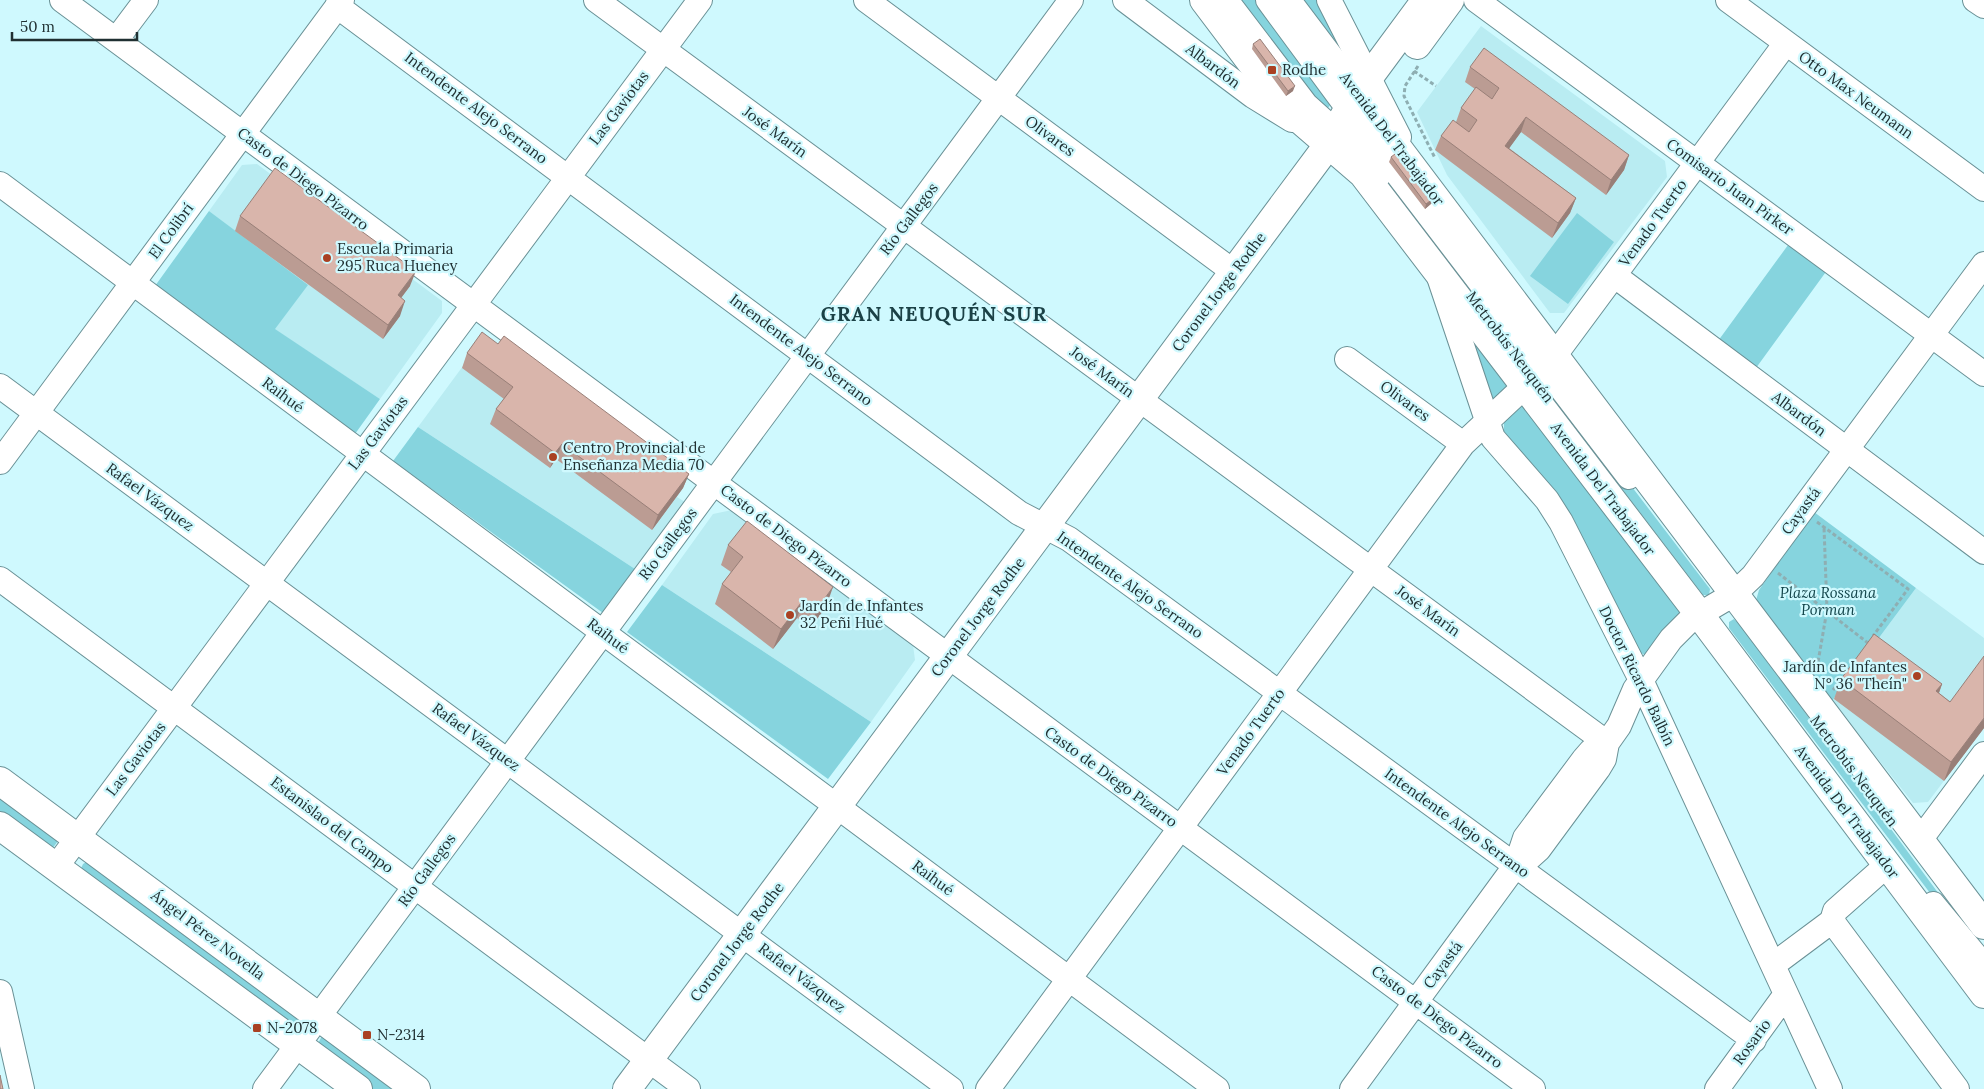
<svg xmlns="http://www.w3.org/2000/svg" width="1984" height="1089" viewBox="0 0 1984 1089" font-family="Lora,serif">
  <style>
    .built { fill: #b9ecf2 }
    .green { fill: #86d4de }
    .lines { fill: none; stroke-linecap: round; stroke-linejoin: round }
    .minor-casing { stroke: #6a9196; stroke-width: 26 }
    .major-casing { stroke: #6a9196; stroke-width: 30 }
    .path { stroke: #8eaeb2; stroke-width: 3; stroke-dasharray: 4 2.5; stroke-linecap: butt }
    .minor { stroke: #fff; stroke-width: 24 }
    .major { stroke: #fff; stroke-width: 28 }
    .wall { fill: #bb9c93 }
    .shaded-wall { fill: #987f78 }
    .building { fill: #d9b5ab; stroke: #987f78 }
    .poi-dot { fill: #a94123; stroke: #cff9fe; stroke-width: 2 }
    .labels { text-anchor: middle; stroke-width: 4.5; stroke-linejoin: round; paint-order: stroke }
    .street-label { font-size: 15px; fill: #203032; stroke: #cff9fe }
    .poi-label { font-size: 15px; fill: #203032; stroke: #cff9fe; text-anchor: start }
    .park-label { font-size: 15px; font-style: italic; fill: #13454b; stroke: #cff9fe }
    .district-label { font-size: 20px; font-weight: bold; letter-spacing: 1px; fill: #1b4146; stroke: #cff9fe }
  </style>
  <rect width="100%" height="100%" fill="#cff9fe"/>
  <path class="built" d="M1481,26L1665,161L1667,177L1564,313H1550L1447,175L1417,112Z
    M257,164L442,301V313L380,399L274,329L235,231L209,211L242,165Z
    M477,347L683,488L677,497L685,502L635,569L418,427Z
    M732,510L913,645L915,660L871,722L662,585L713,514Z
    M1916,588L1984,638V728L1928,802L1913,803L1832,701Z"/>
  <path class="green" d="M1231,0H1263L1333,101L1326,111Z
    M1294,0H1320L1347,59Z
    M1366,139L1710,589L1709,595H1703L1369,157Z
    M209,211L308,285L275,329L380,399L355,434L155,286Z
    M1577,213L1614,242L1568,304L1530,276Z
    M1791,241L1828,269L1756,368L1718,341Z
    M1462,315L1510,387L1492,401Z
    M1523,401L1684,611L1645,655L1639,652L1504,435V422Z
    M418,427L635,569L603,613L393,461Z
    M1814,512L1916,588L1829,705L1755,604L1759,590Z
    M662,585L871,722L828,779L627,632Z
    M1734,619L1741,626L1984,955L1952,922L1729,628V622Z
    M0,790L58,841L52,849L0,817Z
    M88,861L300,1019L294,1026L80,871L83,864Z
    M322,1036L405,1089H370L317,1045Z"/>
  <g class="lines">
    <g class="minor-casing">
      <path id="minor" d="M62,0L1533,1089
        M596,0L1607,743
        M866,0L1234,272
        M1125,0L1253,96L1292,120
        M1226,0L1306,105L1357,151L1379,175
        M1268,0L1369,137L1629,477
        M1329,0L1399,137
        M1476,0L1984,374
        M1728,0L1984,189
        M1975,0L1984,6
        M337,6L1019,513L1069,539L1754,1040
        M116,40L146,0
        M0,184L1217,1089
        M1615,276L1984,552
        M1440,280L1493,438L1547,500L1561,522L1641,680L1830,1089
        M1555,355L1786,43
        M1347,359L1463,444
        M0,386L951,1089
        M0,462L342,0
        M0,579L688,1089
        M1920,840L1984,754
        M1516,865L1529,858L1539,849L1598,769L1604,759L1607,743L1619,726L1635,689L1671,639L1690,620L1734,594L1753,576L1984,264
        M1887,865L1835,911L1832,921L1957,1089
        M56,867L700,0
        M1933,904L1984,966
        M1773,965L1832,921
        M0,992L22,1089
        M265,1089L1071,0
        M988,1089L1463,444L1525,386
        M1352,1089L1516,865L1525,838L1584,759L1591,751L1607,743
        M1717,1089L1786,994"/>
    </g>
    <g class="major-casing">
      <path id="major" d="M1204,0L1284,106L1363,174L1699,614L1984,994
        M1286,0L1984,925
        M1417,45L1450,0
        M0,781L416,1089
        M0,826L358,1089
        M627,1089L1328,145L1358,92L1426,0"/>
    </g>
    <path class="path" d="M1418,66L1405,86L1404,96L1435,158
      M1414,71L1436,86
      M1817,522L1908,589L1873,636
      M1778,573L1868,643
      M1817,668L1827,610L1824,527
      M1833,690L1843,677"/>
    <use href="#minor" class="minor"/>
    <use href="#major" class="major"/>
  </g>
  <path class="wall" d="M1253,44L1293,91L1286,96L1252,49Z
    M1470,67L1629,155L1624,170L1606,195L1521,132L1509,148L1576,198L1570,213L1552,238L1435,150L1441,136L1456,122L1461,108L1475,89L1465,82Z
    M1391,157L1432,203L1425,209L1389,162Z
    M240,216L410,286L401,298L400,316L383,339L235,231Z
    M498,344L689,474L683,488L652,530L556,459L550,468L490,424L496,409L504,399L462,368L467,353Z
    M728,545L826,607L810,628L797,618L773,649L715,604L722,584L731,572L721,565Z
    M1841,679L1942,684L1939,693L1984,728L1944,781L1834,699Z"/>
  <path class="shaded-wall" d="M1295,86L1293,91L1286,96L1288,91Z
    M1526,117L1521,132L1500,161L1505,146Z
    M1629,155L1624,170L1606,195L1611,180Z
    M1434,198L1432,203L1425,209L1426,204Z
    M1576,198L1570,213L1552,238L1558,223Z
    M416,271L410,286L392,310L398,295Z
    M405,301L400,316L383,339L388,325Z
    M562,444L556,459L550,468L555,453Z
    M689,474L683,488L652,530L658,515Z
    M833,587L826,607L810,628L817,609Z
    M804,599L797,618L773,649L781,629Z
    M1942,684L1935,704L1936,691Z
    M1984,718V728L1944,781L1951,762Z"/>
  <path class="building" d="M1260,39L1295,86L1288,91L1253,44Z
    M1484,48L1629,155L1611,180L1526,117L1505,146L1576,198L1558,223L1441,136L1453,120L1469,132L1477,120L1461,108L1476,87L1492,99L1499,88L1470,67Z
    M1399,151L1434,198L1426,204L1391,157Z
    M275,168L416,271L398,295L405,301L388,325L240,216Z
    M482,332L498,344L504,336L689,474L658,515L562,444L555,453L496,409L513,387L467,353Z
    M747,521L833,587L817,609L804,599L781,629L722,584L743,557L728,545Z
    M1874,634L1942,684L1936,691L1950,702L1984,656V718L1951,762L1841,679Z
    M0,1075L3,1089H0Z"/>
  <g class="poi-dot">
    <rect x="1267" y="65" width="10" height="10" rx="2.5"/>
    <circle cx="327" cy="258" r="5"/>
    <circle cx="553" cy="457" r="5"/>
    <circle cx="790" cy="615" r="5"/>
    <circle cx="1917" cy="676" r="5"/>
    <rect x="252" y="1023" width="10" height="10" rx="2.5"/>
    <rect x="362" y="1030" width="10" height="10" rx="2.5"/>
  </g>
  <g class="labels">
    <g class="street-label">
      <text transform="translate(1213 66) rotate(37)" y="5">Albardón</text>
      <text transform="translate(1856 95) rotate(36)" y="5">Otto Max Neumann</text>
      <text transform="translate(476 108) rotate(37)" y="5">Intendente Alejo Serrano</text>
      <text transform="translate(619 108) rotate(-53)" y="5">Las Gaviotas</text>
      <text transform="translate(775 132) rotate(36)" y="5">José Marín</text>
      <text transform="translate(1050 136) rotate(36)" y="5">Olivares</text>
      <text transform="translate(1392 139) rotate(53)" y="5">Avenida Del Trabajador</text>
      <text transform="translate(303 179) rotate(37)" y="5">Casto de Diego Pizarro</text>
      <text transform="translate(1730 187) rotate(36)" y="5">Comisario Juan Pirker</text>
      <text transform="translate(909 219) rotate(-53)" y="5">Río Gallegos</text>
      <text transform="translate(1653 223) rotate(-54)" y="5">Venado Tuerto</text>
      <text transform="translate(171 231) rotate(-54)" y="5">El Colibrí</text>
      <text transform="translate(1219 292) rotate(-53)" y="5">Coronel Jorge Rodhe</text>
      <text transform="translate(1510 347) rotate(53)" y="5">Metrobús Neuquén</text>
      <text transform="translate(801 350) rotate(37)" y="5">Intendente Alejo Serrano</text>
      <text transform="translate(1102 372) rotate(36)" y="5">José Marín</text>
      <text transform="translate(283 395) rotate(37)" y="5">Raihué</text>
      <text transform="translate(1405 401) rotate(36)" y="5">Olivares</text>
      <text transform="translate(1799 414) rotate(37)" y="5">Albardón</text>
      <text transform="translate(378 433) rotate(-53)" y="5">Las Gaviotas</text>
      <text transform="translate(1603 489) rotate(53)" y="5">Avenida Del Trabajador</text>
      <text transform="translate(150 497) rotate(36)" y="5">Rafael Vázquez</text>
      <text transform="translate(1801 511) rotate(-54)" y="5">Cayastá</text>
      <text transform="translate(786 536) rotate(37)" y="5">Casto de Diego Pizarro</text>
      <text transform="translate(668 544) rotate(-53)" y="5">Río Gallegos</text>
      <text transform="translate(1130 585) rotate(35)" y="5">Intendente Alejo Serrano</text>
      <text transform="translate(1428 611) rotate(36)" y="5">José Marín</text>
      <text transform="translate(978 617) rotate(-53)" y="5">Coronel Jorge Rodhe</text>
      <text transform="translate(608 636) rotate(37)" y="5">Raihué</text>
      <text transform="translate(1637 676) rotate(64)" y="5">Doctor Ricardo Balbín</text>
      <text transform="translate(1251 732) rotate(-54)" y="5">Venado Tuerto</text>
      <text transform="translate(476 737) rotate(36)" y="5">Rafael Vázquez</text>
      <text transform="translate(136 759) rotate(-53)" y="5">Las Gaviotas</text>
      <text transform="translate(1854 771) rotate(53)" y="5">Metrobús Neuquén</text>
      <text transform="translate(1111 777) rotate(36)" y="5">Casto de Diego Pizarro</text>
      <text transform="translate(1847 812) rotate(53)" y="5">Avenida Del Trabajador</text>
      <text transform="translate(1457 823) rotate(36)" y="5">Intendente Alejo Serrano</text>
      <text transform="translate(332 825) rotate(37)" y="5">Estanislao del Campo</text>
      <text transform="translate(427 870) rotate(-54)" y="5">Río Gallegos</text>
      <text transform="translate(933 878) rotate(37)" y="5">Raihué</text>
      <text transform="translate(208 935) rotate(37)" y="5">Ángel Pérez Novella</text>
      <text transform="translate(737 942) rotate(-53)" y="5">Coronel Jorge Rodhe</text>
      <text transform="translate(1443 965) rotate(-54)" y="5">Cayastá</text>
      <text transform="translate(802 978) rotate(37)" y="5">Rafael Vázquez</text>
      <text transform="translate(1437 1017) rotate(37)" y="5">Casto de Diego Pizarro</text>
      <text transform="translate(1752 1042) rotate(-54)" y="5">Rosario</text>
    </g>
    <g class="poi-label">
      <text x="1282" y="75">Rodhe</text>
      <text x="337" y="254">Escuela Primaria<tspan x="337" dy="17">295 Ruca Hueney</tspan></text>
      <text x="563" y="453">Centro Provincial de<tspan x="563" dy="17">Enseñanza Media 70</tspan></text>
      <text x="800" y="611">Jardín de Infantes<tspan x="800" dy="17">32 Peñi Hué</tspan></text>
      <text x="1907" y="672" text-anchor="end">Jardín de Infantes<tspan x="1907" dy="17">N° 36 "Theín"</tspan></text>
      <text x="267" y="1033">N-2078</text>
      <text x="377" y="1040">N-2314</text>
    </g>
    <g class="park-label">
      <text x="1828" y="598">Plaza Rossana<tspan x="1828" dy="17">Porman</tspan></text>
    </g>
    <g class="district-label">
      <text x="934" y="321">GRAN NEUQUÉN SUR</text>
    </g>
  </g>
  <path d="M12 32v8h125v-8" fill="none" stroke="#203032" stroke-width="2.5"/>
  <text x="20" y="32" font-size="15" fill="#203032" stroke="#cff9fe" stroke-width="4" paint-order="stroke">50 m</text>
</svg>
